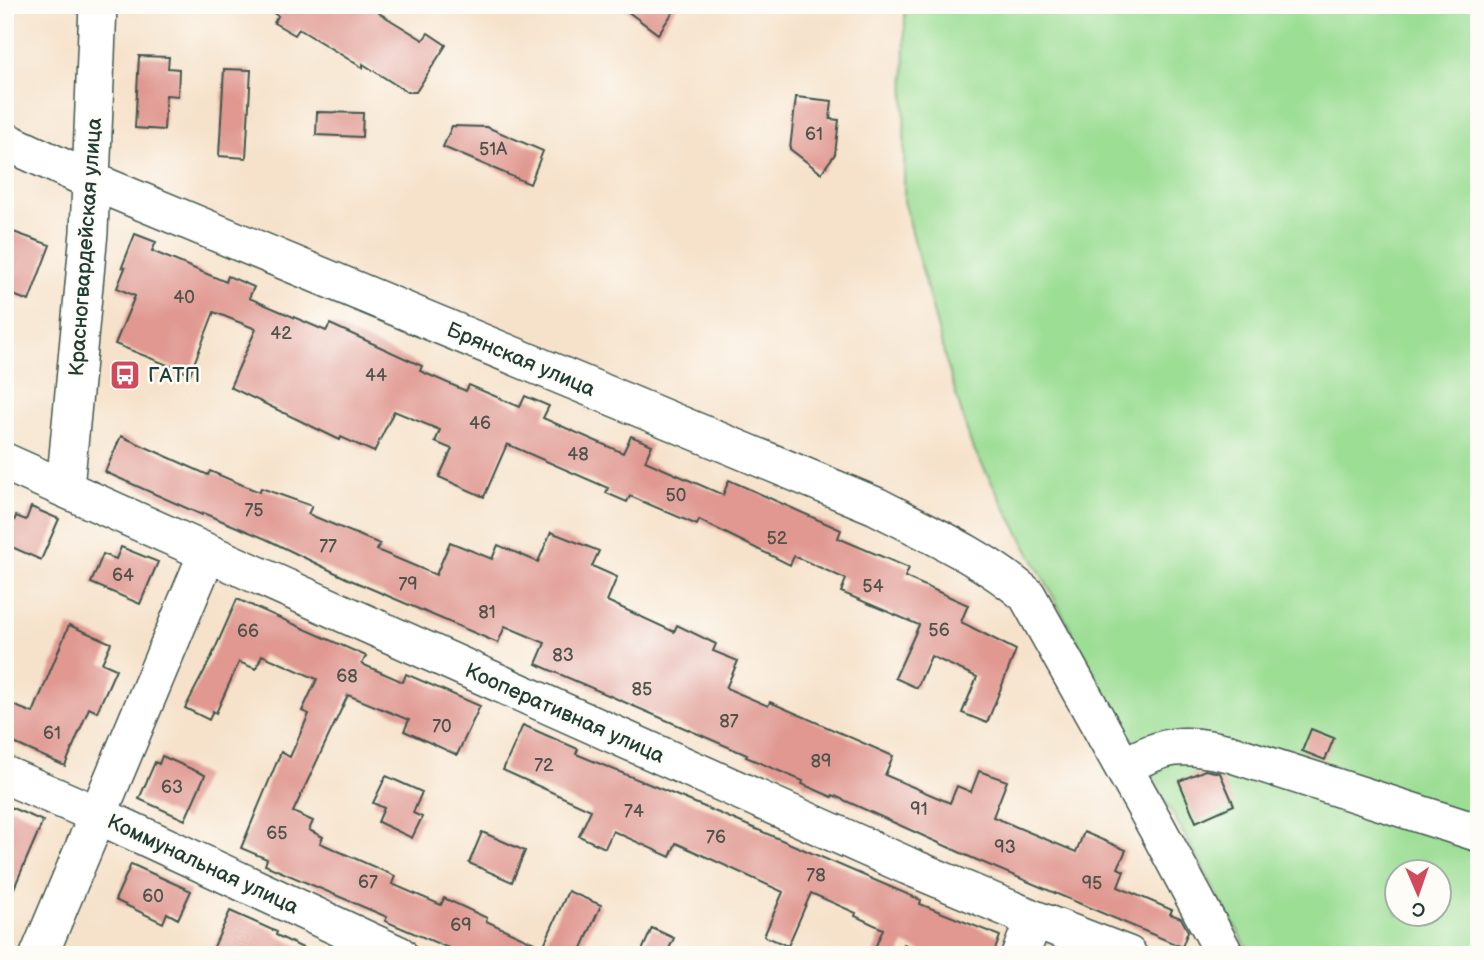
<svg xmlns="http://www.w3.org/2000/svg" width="1484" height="960" viewBox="0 0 1484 960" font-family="'Balsamiq Sans',sans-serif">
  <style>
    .green { fill: #9dde95; stroke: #5e8e64; stroke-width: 2; fill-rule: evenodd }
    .building { fill: #e09891 }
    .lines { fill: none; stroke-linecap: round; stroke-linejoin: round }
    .minor-casing { stroke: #3f564b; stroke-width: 40 }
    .minor { stroke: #fff; stroke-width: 37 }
    .labels { text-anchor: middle; stroke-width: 5; stroke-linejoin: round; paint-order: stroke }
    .number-label { font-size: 18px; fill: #4f544b }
    .street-label { font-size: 21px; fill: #1f3d34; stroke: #fdfcf7 }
    .poi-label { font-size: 21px; fill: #1f3d34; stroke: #fdfcf7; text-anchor: start }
  </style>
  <rect width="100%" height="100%" fill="#fdfcf7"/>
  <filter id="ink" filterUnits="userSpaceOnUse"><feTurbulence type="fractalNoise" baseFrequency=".0143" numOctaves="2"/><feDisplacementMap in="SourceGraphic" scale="14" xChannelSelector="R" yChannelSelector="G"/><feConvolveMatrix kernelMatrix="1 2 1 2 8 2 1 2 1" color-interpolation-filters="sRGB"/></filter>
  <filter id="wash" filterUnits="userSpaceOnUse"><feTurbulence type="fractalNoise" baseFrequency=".00686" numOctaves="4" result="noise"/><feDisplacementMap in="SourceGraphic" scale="28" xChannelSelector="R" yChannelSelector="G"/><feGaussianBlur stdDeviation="1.57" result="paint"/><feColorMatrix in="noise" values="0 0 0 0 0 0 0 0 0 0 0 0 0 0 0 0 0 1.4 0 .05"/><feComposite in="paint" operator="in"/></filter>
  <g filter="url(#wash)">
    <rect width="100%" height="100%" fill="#f6e2cb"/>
    <path class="green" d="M905,5H1479V955H1251L1098,680L971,444L946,361L904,201ZM1396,872H1438V914H1396Z"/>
    <g id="blocks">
      <path class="building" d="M261,5H366L423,40L428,33L446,45L416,92H407L363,64V68L299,29L295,35L274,23L278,16Z
        M619,5H678L658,34Z
        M139,56L169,57L168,68L179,69L178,96L166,95L164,130L135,128Z
        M224,69L251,70L246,158L219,156Z
        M796,97L832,101L830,119L839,120L835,154L821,173L790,149Z
        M317,112L363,113L362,137L316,135Z
        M452,126L487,127L543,151L530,184L443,147Z
        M5,229L50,245L29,301L5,292Z
        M135,234L156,242L152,251L226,282L228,276L254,287L249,298L326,331L330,324L422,366L420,371L466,391L469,385L520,407L525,396L549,406L543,418L623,453L631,436L652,445L645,461L723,495L729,480L841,530L838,538L909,568L905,577L968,605L961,622L1016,650L987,723L962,713L977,677L931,656L917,688L895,678L919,625L841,592L846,579L794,556L790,565L699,520L697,525L630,496L627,502L606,493L608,488L507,444L484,497L439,477L452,449L435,442L440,430L394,411L374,452L341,437L340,440L230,387L256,329L214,312L190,374L115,344L135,296L117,288L125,268L122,267Z
        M121,436L208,475L210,471L259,492L261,488L312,506L308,514L380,544L377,550L436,575L450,542L492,559L498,545L538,562L551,532L599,551L592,566L617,577L607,601L674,632L677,625L716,644L713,651L738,661L726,688L768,706L770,702L893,756L885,775L950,803L957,786L971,792L979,771L1007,781L993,817L1076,852L1084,832L1126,850L1118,868L1124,871L1118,887L1172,910L1170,914L1181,918L1188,931L1182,947L970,857L833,795L832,797L802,784L803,781L746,757L747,755L536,664L545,643L505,626L498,643L346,578L266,539L203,513L202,515L105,472Z
        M31,507L59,519L41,560L5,544L16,516L26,520Z
        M121,547L158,562L140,604L91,583L103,554L116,559Z
        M237,599L366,656L362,664L403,682L406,674L480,706L457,755L404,731L409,720L348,695L293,812L313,821L309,830L323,837L320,843L395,876L392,884L441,905L444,898L487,918L486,921L543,947L568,891L601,905L579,955H465L385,921L387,917L265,865L267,859L241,848L281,752L290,757L309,714L302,711L317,679L262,655L256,669L239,662L216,713L213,711L209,720L185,708L211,658Z
        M69,625L111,643L102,663L116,669L97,712L89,708L65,766L5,739V702L33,713Z
        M523,725L578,749L576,754L707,808L921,900L920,904L1000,936L993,955H930L904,944L900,955H872L883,929L855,916L856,913L811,893L788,946L764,936L783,892L676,843L670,857L613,831L605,848L579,836L591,810L503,770Z
        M1311,729L1334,738L1325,760L1302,751Z
        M162,756L205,775L185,820L139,799L155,762L159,764Z
        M1205,770L1220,773L1234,805L1196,822L1179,781Z
        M386,776L422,792L413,813L422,817L412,838L378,822L384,808L373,803Z
        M5,805L43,821L5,909Z
        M482,832L525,851L512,882L469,863Z
        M131,864L191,891L178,919L167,913L163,923L115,900Z
        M230,911L277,932L276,935L317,955H226L213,949Z
        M652,928L674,938L666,955H640Z"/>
    </g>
  </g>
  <g filter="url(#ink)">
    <use href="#blocks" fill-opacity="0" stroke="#3f564b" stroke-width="2"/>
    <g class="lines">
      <g class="minor-casing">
        <path id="minor" d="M5,141L92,181L876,506C928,533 982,557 1027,595L1157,828L1225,955
          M5,462L908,866L1034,919L1128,955
          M65,488L89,232L98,5
          M1123,767C1166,744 1181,742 1229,753L1479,833
          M5,775L98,815L399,955
          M39,955L207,554
          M1020,955L1034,919"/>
      </g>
      <use href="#minor" class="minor"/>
    </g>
  </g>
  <defs>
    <g id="bus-square" transform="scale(1.575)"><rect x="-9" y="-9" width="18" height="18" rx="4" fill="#d1495b" stroke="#fdfcf7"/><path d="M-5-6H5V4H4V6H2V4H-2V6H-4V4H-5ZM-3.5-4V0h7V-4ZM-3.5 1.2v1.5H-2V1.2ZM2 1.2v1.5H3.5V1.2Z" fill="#fff"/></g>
  </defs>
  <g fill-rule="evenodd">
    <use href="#bus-square" x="125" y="375"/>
  </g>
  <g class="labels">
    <g class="number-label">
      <text x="814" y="140">61</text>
      <text x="493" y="155">51А</text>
      <text x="184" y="303">40</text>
      <text x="281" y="339">42</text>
      <text x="376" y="381">44</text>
      <text x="480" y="429">46</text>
      <text x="578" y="460">48</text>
      <text x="676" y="501">50</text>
      <text x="254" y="516">75</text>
      <text x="777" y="544">52</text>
      <text x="328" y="552">77</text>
      <text x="123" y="581">64</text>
      <text x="408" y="590">79</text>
      <text x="873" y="592">54</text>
      <text x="487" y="618">81</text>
      <text x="939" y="636">56</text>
      <text x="248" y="637">66</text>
      <text x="563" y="661">83</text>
      <text x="347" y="682">68</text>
      <text x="642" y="695">85</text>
      <text x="729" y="727">87</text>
      <text x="442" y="732">70</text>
      <text x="52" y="739">61</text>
      <text x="821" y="767">89</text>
      <text x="544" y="771">72</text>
      <text x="172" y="793">63</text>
      <text x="919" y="815">91</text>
      <text x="634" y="817">74</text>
      <text x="277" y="839">65</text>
      <text x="716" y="843">76</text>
      <text x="1005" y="853">93</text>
      <text x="816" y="881">78</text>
      <text x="368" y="888">67</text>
      <text x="1092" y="889">95</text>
      <text x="153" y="902">60</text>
      <text x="461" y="931">69</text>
    </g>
    <g class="street-label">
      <text transform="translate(85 247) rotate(-86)" y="7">Красногвардейская улица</text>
      <text transform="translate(521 359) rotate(23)" y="7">Брянская улица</text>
      <text transform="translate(565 713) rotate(24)" y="7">Кооперативная улица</text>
      <text transform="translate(203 864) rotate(25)" y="7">Коммунальная улица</text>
    </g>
    <g class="poi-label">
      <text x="148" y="382">ГАТП</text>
    </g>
  </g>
  <rect width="1484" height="960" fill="none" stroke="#fdfcf7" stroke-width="28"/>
  <g transform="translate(1418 893) rotate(178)"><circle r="33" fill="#fdfcf7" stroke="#a4b0a9" stroke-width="2"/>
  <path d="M0-5L12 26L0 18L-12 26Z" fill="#d1495b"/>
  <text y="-10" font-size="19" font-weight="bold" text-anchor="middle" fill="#1f3d34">С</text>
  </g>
</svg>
